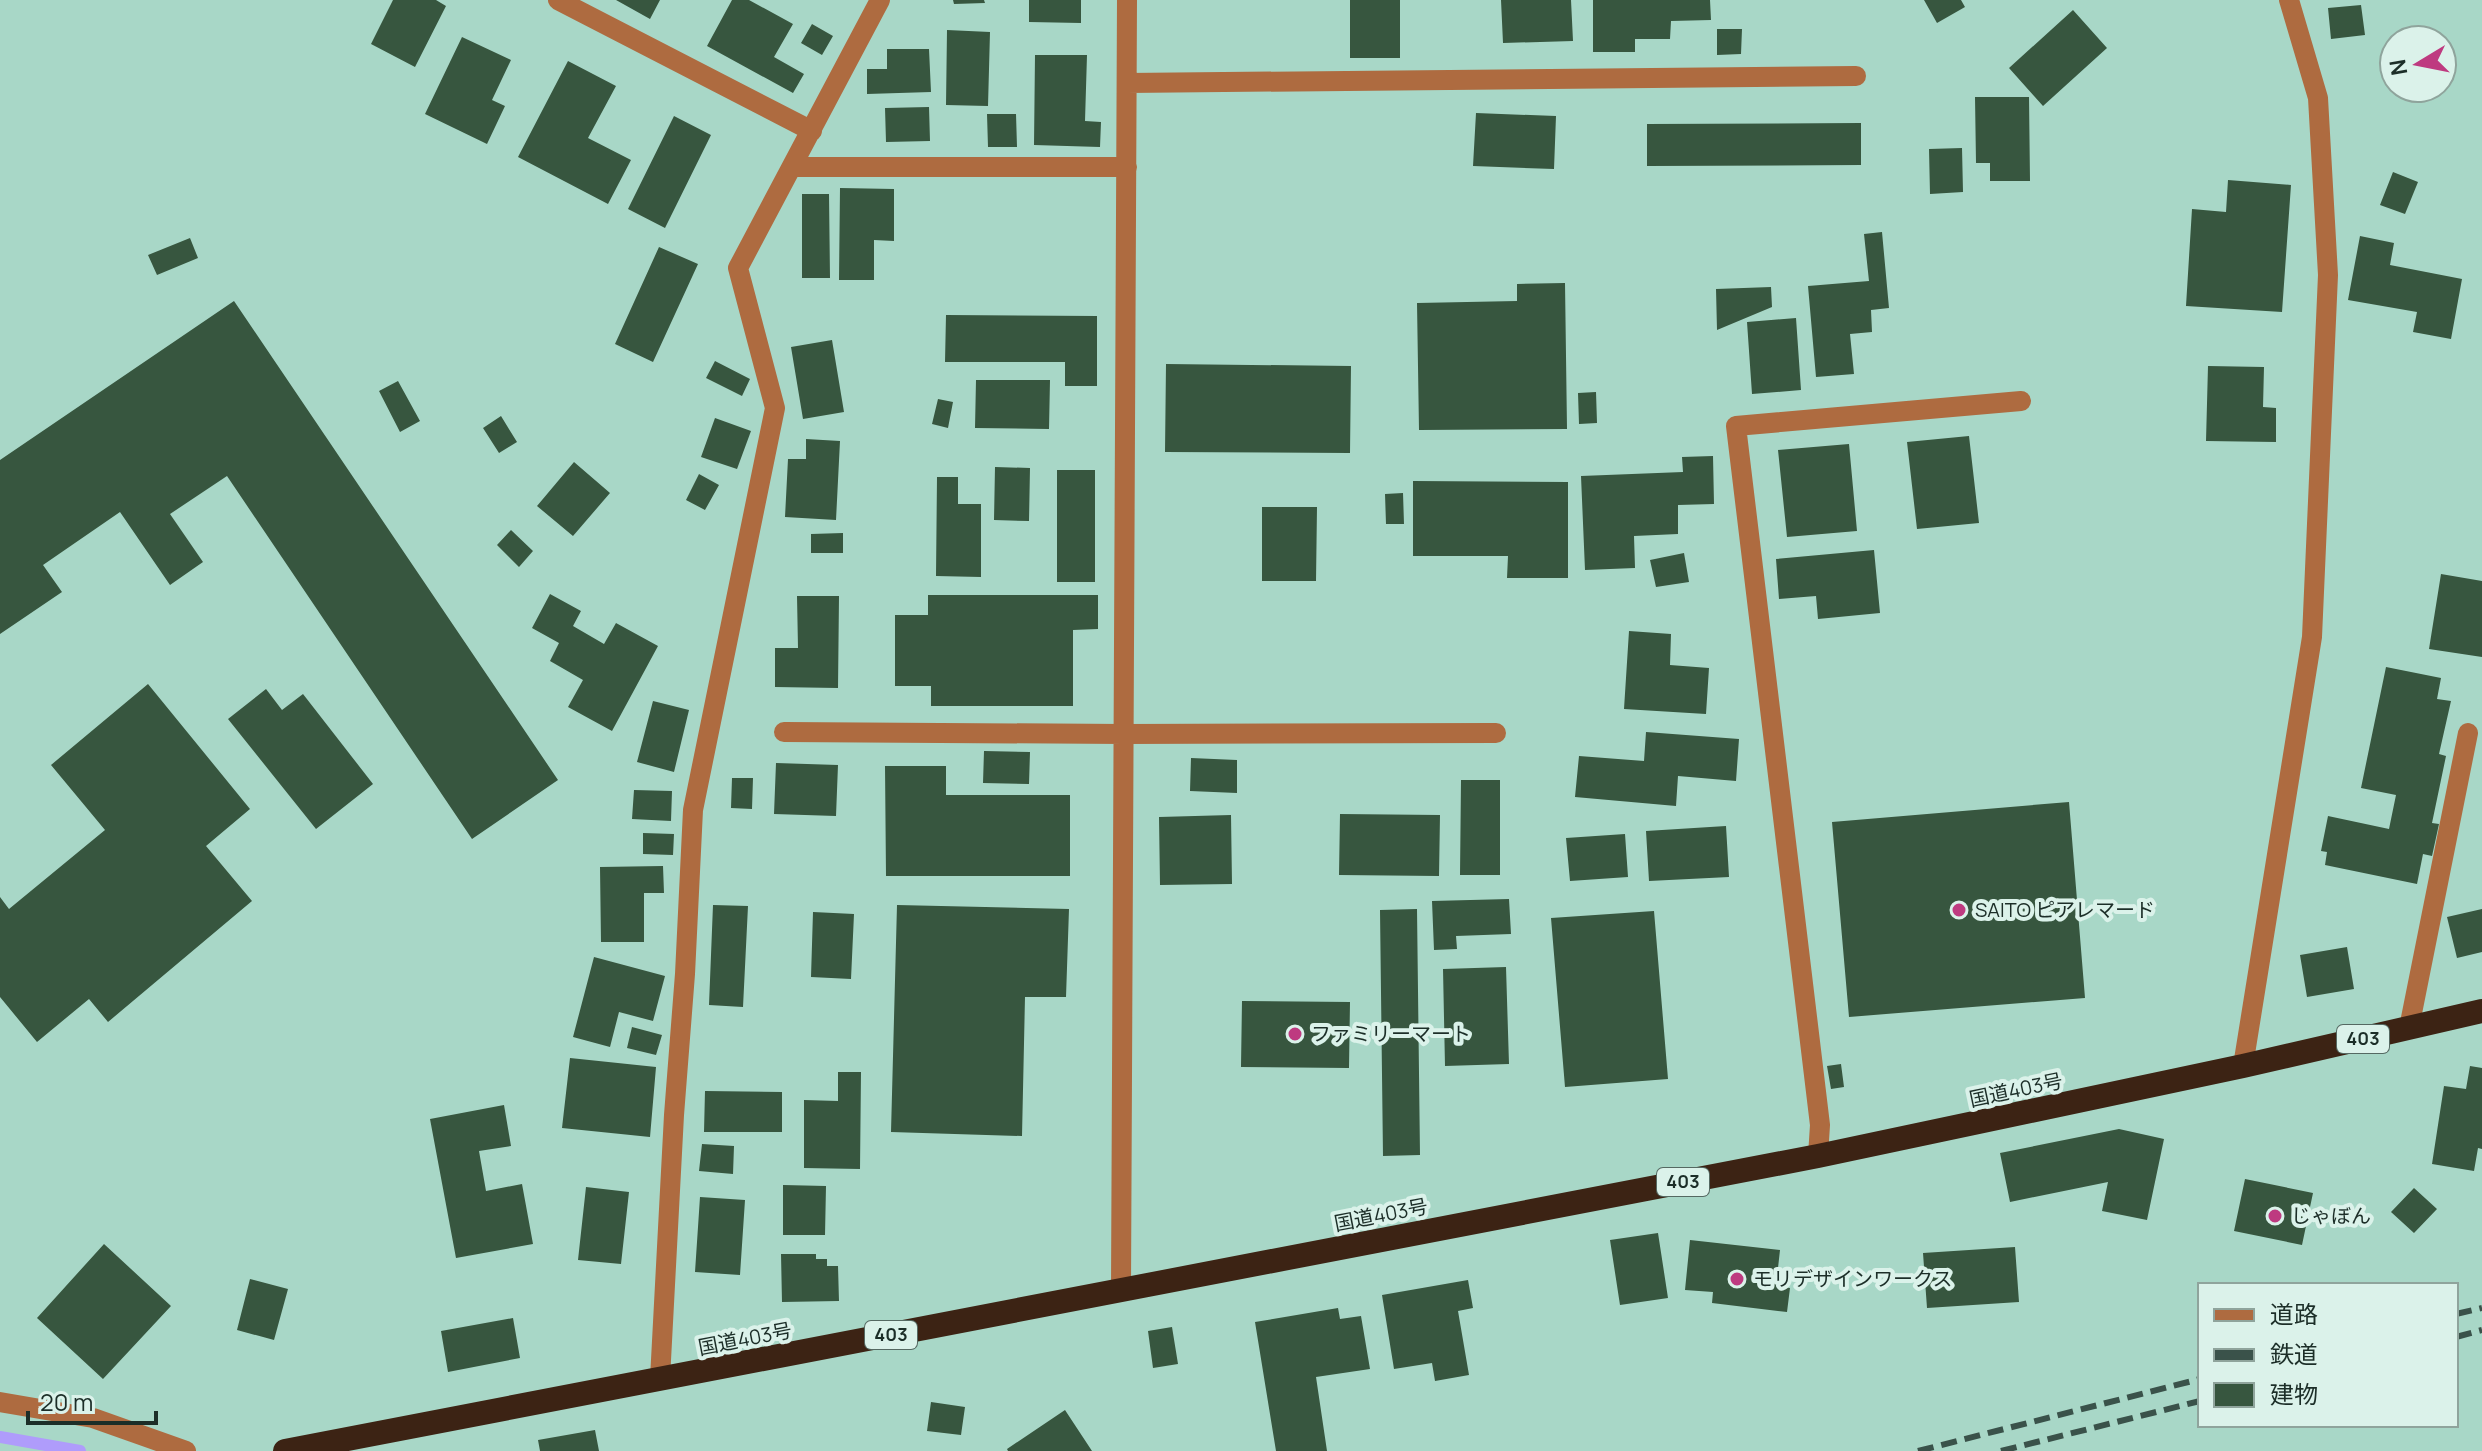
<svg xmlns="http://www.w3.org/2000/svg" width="2482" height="1451" viewBox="0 0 2482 1451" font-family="Manrope,'Noto Sans JP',sans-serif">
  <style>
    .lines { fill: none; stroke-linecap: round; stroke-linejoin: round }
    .stream { stroke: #af9cfb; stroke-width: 12 }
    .building { fill: #37563f }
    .minor { stroke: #ae6b40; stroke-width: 20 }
    .highway { stroke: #3c2314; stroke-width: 24 }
    .rail { stroke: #3a524a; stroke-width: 6; stroke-dasharray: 16 8; stroke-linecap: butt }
    .poi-dot { fill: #be3a80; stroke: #dbf2ea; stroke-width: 3 }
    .labels { text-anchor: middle; stroke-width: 8; stroke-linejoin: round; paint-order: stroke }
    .shield { fill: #dbf2ea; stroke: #556962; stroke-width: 2 }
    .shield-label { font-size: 18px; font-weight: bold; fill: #1c2e28 }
    .poi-label { font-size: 20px; fill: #1c2e28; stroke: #dbf2ea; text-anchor: start }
    .street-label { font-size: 20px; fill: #1c2e28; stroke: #dbf2ea }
  </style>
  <rect width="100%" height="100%" fill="#a8d7c7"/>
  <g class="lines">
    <path class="stream" d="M0,1437L80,1451"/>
  </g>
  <path class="building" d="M393,0H436L446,6L415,67L371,44Z
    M616,0H660L650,19Z
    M732,0H749L793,24L774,57L804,74L793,93L707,46Z
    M953,0H984L985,3L954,4Z
    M1029,0H1081V23L1029,22Z
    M1350,0H1400V58H1350Z
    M1501,0H1571L1573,41L1503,43Z
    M1593,0H1710L1711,20L1671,21L1670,39H1635V52H1593Z
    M1924,0H1961L1965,7L1937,23Z
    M2361,5L2365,35L2331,39L2328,8Z
    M2073,10L2107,48L2043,106L2009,68Z
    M812,24L833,36L822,55L801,43Z
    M1717,29H1742L1741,54L1717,55Z
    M947,30L990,32L988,106L946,105Z
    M462,37L511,60L492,100L505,106L487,144L425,114Z
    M887,49H929L931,92L867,94V69H887Z
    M1035,55H1087L1085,121L1101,122L1100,147L1034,145Z
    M568,61L616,86L588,138L631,160L608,204L518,157Z
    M1975,97H2029L2030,181H1990V163H1976Z
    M929,107L930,141L886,142L885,108Z
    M1476,113L1556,116L1554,169L1473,166Z
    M987,114H1016L1017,147H988Z
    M674,116L711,135L665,228L628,209Z
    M1861,123V165L1647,166V124Z
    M1962,148L1963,192L1930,194L1929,149Z
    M2393,172L2418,182L2405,214L2380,205Z
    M2228,180L2291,185L2282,312L2186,306L2192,209L2226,212Z
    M840,188L894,189V241L874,240V280H839Z
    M802,194H829L830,278H802Z
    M1882,232L1889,308L1871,310L1872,332L1850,334L1854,374L1816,377L1808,286L1869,281L1864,234Z
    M2360,236L2394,243L2390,265L2462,279L2451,339L2413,332L2417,312L2348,300Z
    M190,238L198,258L157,275L148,255Z
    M659,247L698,264L653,362L615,344Z
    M1565,283L1567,429L1419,430L1417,303L1517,301V284Z
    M1771,287L1772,307L1717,330L1716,289Z
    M234,301L558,780L472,839L227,476L170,514L203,562L170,585L120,512L43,565L62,592L0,634V460Z
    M946,315L1097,316V386H1065V362H945Z
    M1796,318L1801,390L1752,394L1747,322Z
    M832,340L844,412L803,419L791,347Z
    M715,361L750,379L742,396L706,378Z
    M1166,364L1351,366L1350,453L1165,452Z
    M2208,366L2264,367L2263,407L2276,408V442L2206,441Z
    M976,380H1050L1049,429L975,428Z
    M398,381L420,421L400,432L379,391Z
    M1596,392L1597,423L1579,424L1578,393Z
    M938,399L953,402L948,428L932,424Z
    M501,416L517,442L499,453L483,428Z
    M715,418L751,431L737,469L701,457Z
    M1969,436L1979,523L1917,529L1907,442Z
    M806,439L840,441L836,520L785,517L788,459H806Z
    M1849,444L1857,531L1787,537L1778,450Z
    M1713,456L1714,504L1678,505V534L1634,536L1635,568L1585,570L1581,476L1683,472L1682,457Z
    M574,462L610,493L573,536L537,506Z
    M995,467L1030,468L1029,521L994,520Z
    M1057,470H1095V582H1057Z
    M699,474L719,485L705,510L686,500Z
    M937,477H958V504H981V577L936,576Z
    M1413,481L1568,482V578H1507L1508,556H1413Z
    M1403,493L1404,524H1386L1385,494Z
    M1262,507H1317L1316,581H1262Z
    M511,530L533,551L519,567L497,545Z
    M843,533V553H811V534Z
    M1874,550L1880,613L1818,619L1816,596L1779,599L1776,559Z
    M1684,553L1689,582L1656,587L1650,560Z
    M2441,574L2482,581V657L2429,649Z
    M550,594L581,611L573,626L604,644L616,623L658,646L612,731L568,707L583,680L550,661L559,643L532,628Z
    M928,595H1098V629L1073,630V706H931V686H895V615H928Z
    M797,596H839L838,688L775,687V648H798Z
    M1629,631L1671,634L1670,665L1709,668L1706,714L1624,709Z
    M2386,667L2441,678L2437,699L2451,701L2439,754L2446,756L2432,823L2439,824L2432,856L2423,854L2417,884L2325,865L2327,852L2321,851L2328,816L2389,829L2396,795L2361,788Z
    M148,684L250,809L206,846L252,901L108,1022L89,999L37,1042L0,997V897L9,909L105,830L51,765Z
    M266,689L282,710L303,694L373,784L316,829L228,719Z
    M653,701L689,710L674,772L637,762Z
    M1646,732L1739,739L1736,781L1678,776L1676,806L1575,797L1579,756L1644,761Z
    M984,751L1030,752L1029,784L983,783Z
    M1191,758L1237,760V793L1190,791Z
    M776,763L838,765L836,816L774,814Z
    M885,766H946V795H1070V876H886Z
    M732,778H753L752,809L731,808Z
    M1461,780H1500V875H1460Z
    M634,790L672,791L671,821L632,819Z
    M2069,802L2085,998L1849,1017L1832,822Z
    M1340,814L1440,815L1439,876L1339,875Z
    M1231,815L1232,884L1160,885L1159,817Z
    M1726,826L1729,877L1649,881L1646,831Z
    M643,833L674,834L673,855L643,854Z
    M1625,834L1628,877L1570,881L1566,838Z
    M663,866L664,893H644V942H601L600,867Z
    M1509,899L1511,934L1456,936L1457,949L1434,950L1432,901Z
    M713,905L748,906L743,1007L709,1005Z
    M897,905L1069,909L1066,997H1025L1022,1136L891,1132Z
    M1417,909L1420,1155L1383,1156L1380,910Z
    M2482,909V952L2457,958L2447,917Z
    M1654,911L1668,1079L1565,1087L1551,918Z
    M813,912L854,914L851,979L811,977Z
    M2347,947L2354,989L2307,997L2300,955Z
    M594,957L665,976L653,1021L619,1012L610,1047L573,1037Z
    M1506,967L1509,1064L1445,1066L1443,969Z
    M1242,1001L1350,1002L1349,1068L1241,1067Z
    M632,1027L662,1035L656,1055L627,1048Z
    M570,1058L656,1067L650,1137L562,1128Z
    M1841,1064L1844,1087L1831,1089L1827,1066Z
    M2470,1066L2482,1068V1149L2478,1148L2474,1171L2432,1164L2444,1086L2466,1089Z
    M838,1072H861L860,1169L804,1168V1100L838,1101Z
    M705,1091L782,1092V1132H704Z
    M504,1105L511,1146L479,1151L486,1191L522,1184L533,1244L456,1258L430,1119Z
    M2119,1129L2164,1139L2147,1220L2102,1211L2108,1182L2010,1202L2000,1153Z
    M702,1144L734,1146L733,1174L699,1171Z
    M2245,1179L2313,1193L2302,1245L2234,1231Z
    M783,1185L826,1186L825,1235H783Z
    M586,1187L629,1192L621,1264L578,1260Z
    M2414,1188L2437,1209L2414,1233L2391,1212Z
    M700,1197L745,1200L740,1275L695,1272Z
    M1658,1233L1668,1298L1620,1305L1610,1240Z
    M1690,1240L1780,1250L1776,1286L1790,1288L1787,1312L1712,1303L1713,1292L1685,1290Z
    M104,1244L171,1306L103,1379L37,1318Z
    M2015,1247L2019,1302L1927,1308L1923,1253Z
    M781,1254H816V1259H827V1266H838L839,1301L782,1302Z
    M250,1279L288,1289L274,1340L237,1330Z
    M1468,1280L1473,1308L1458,1311L1469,1375L1435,1381L1432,1363L1394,1369L1382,1295Z
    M1338,1308L1340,1319L1361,1316L1370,1369L1316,1377L1327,1451H1276L1255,1322Z
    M513,1318L520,1358L448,1372L441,1331Z
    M1172,1327L1178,1364L1153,1368L1148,1331Z
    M931,1402L965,1407L961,1435L927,1431Z
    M1065,1410L1092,1451H1008L1007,1449Z
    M595,1430L599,1451H540L538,1440Z"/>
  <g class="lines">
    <path class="minor" d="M558,0L812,131
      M1127,83L1856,76
      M793,167H1127
      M784,732L1124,734L1496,733
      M2409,1028L2468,733
      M2243,1066L2312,637L2328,275L2318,98L2289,0
      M1818,1156L1820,1125L1736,426L2021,401
      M1121,1290L1127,0
      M660,1379L674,1115L685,974L693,810L775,408L738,268L880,0
      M0,1402L93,1418L186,1451"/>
    <path class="highway" d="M285,1451L1818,1156L2243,1066L2482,1011"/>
    <path class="rail" d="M2456,1314L2482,1308
      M2456,1337L2482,1330
      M1918,1451L2200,1379
      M2001,1451L2200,1401"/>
  </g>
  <g class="poi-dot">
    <circle cx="1959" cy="910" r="8"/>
    <circle cx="1295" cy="1034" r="8"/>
    <circle cx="2275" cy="1216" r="8"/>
    <circle cx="1737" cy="1279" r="8"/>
  </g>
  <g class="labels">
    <g class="shield">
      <rect x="2337" y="1025" width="52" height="28" rx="6"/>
      <rect x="1657" y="1168" width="52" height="28" rx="6"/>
      <rect x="865" y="1321" width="52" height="28" rx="6"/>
    </g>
    <g class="shield-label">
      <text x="2363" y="1045">403</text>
      <text x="1683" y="1188">403</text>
      <text x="891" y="1341">403</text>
    </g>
    <g class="poi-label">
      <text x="1975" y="917">SAITO ピアレマード</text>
      <text x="1311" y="1041">ファミリーマート</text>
      <text x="2291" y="1223">じゃぼん</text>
      <text x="1753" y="1286">モリデザインワークス</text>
    </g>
    <g class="street-label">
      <text transform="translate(2016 1090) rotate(-12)" y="7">国道403号</text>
      <text transform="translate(1381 1215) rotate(-11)" y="7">国道403号</text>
      <text transform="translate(745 1339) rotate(-11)" y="7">国道403号</text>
    </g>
  </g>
  <rect x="2198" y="1283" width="260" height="144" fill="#dbf2ea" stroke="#8fa49c" stroke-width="2"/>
  <rect x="2214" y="1309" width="40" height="12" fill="#ae6b40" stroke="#8fa49c" stroke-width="2"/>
  <text x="2270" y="1323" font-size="24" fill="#1c2e28">道路</text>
  <rect x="2214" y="1349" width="40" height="12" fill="#3a524a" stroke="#8fa49c" stroke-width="2"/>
  <text x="2270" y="1363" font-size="24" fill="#1c2e28">鉄道</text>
  <rect x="2214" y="1383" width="40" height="24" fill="#37563f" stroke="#8fa49c" stroke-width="2"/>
  <text x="2270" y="1403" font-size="24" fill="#1c2e28">建物</text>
  <g transform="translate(2418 64) rotate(260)"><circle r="38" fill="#dbf2ea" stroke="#8fa49c" stroke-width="2"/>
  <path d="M0-6L14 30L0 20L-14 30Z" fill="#be3a80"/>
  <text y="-12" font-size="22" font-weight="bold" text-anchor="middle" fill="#1c2e28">N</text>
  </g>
  <path d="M28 1411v12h128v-12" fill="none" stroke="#1c2e28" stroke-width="4"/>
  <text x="40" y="1411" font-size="24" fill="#1c2e28" stroke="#dbf2ea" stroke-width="6" paint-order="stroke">20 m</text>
</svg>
